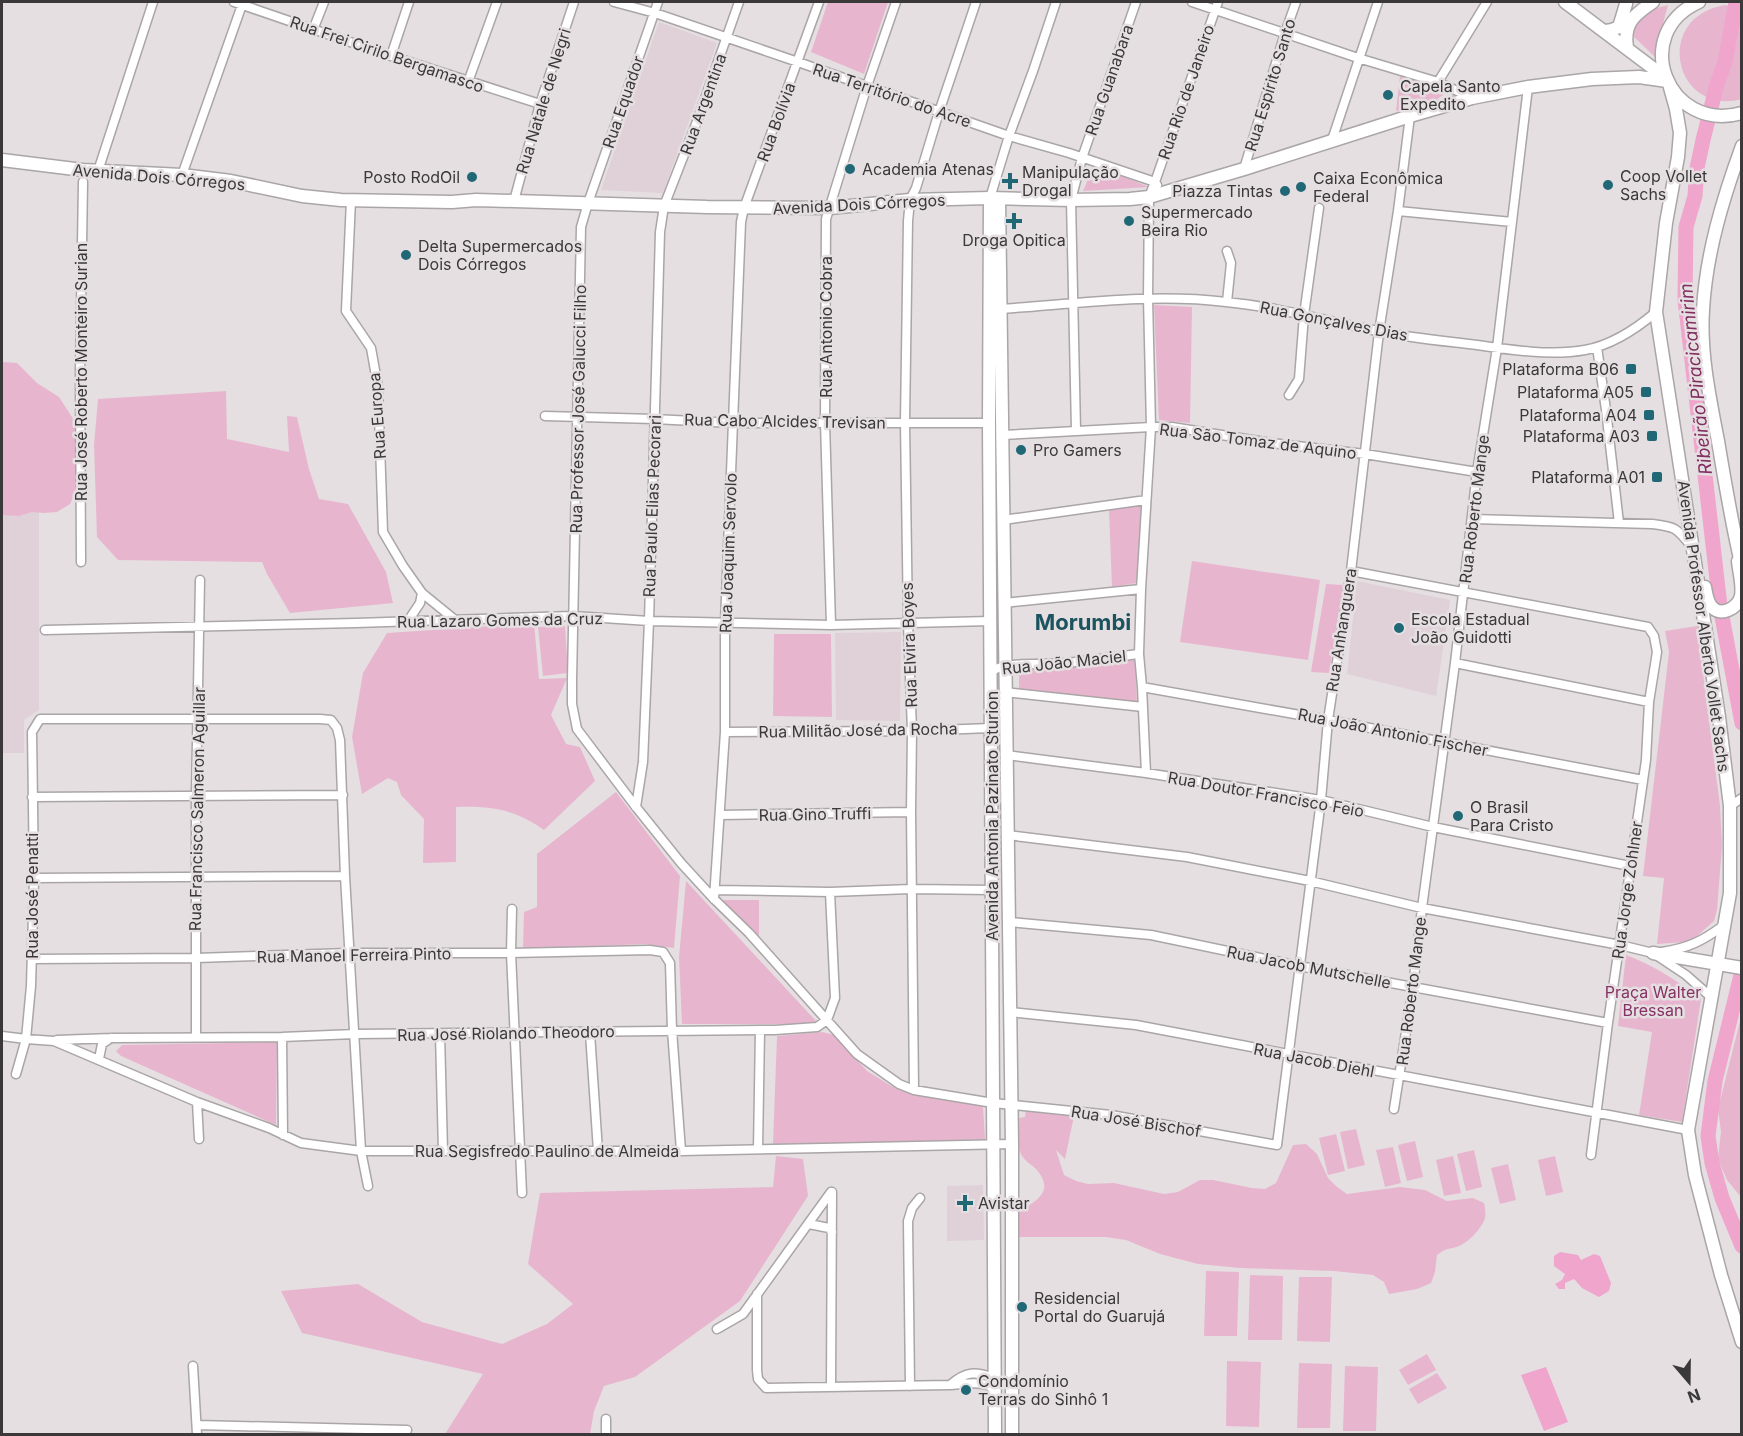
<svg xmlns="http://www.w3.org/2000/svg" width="1743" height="1436" viewBox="0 0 1743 1436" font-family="Inter,sans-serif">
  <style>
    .built { fill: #dfd1d7 }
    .green { fill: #e7b6ce }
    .water { fill: #efa5cc }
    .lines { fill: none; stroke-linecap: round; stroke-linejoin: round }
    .river { stroke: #efa5cc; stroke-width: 15 }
    .minor-casing { stroke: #aaa5a7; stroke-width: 11 }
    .secondary-casing { stroke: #aaa5a7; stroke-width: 15 }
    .minor { stroke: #fff; stroke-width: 8 }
    .secondary { stroke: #fff; stroke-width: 12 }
    .poi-dot { fill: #216877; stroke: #e5dfe2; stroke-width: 2 }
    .labels { text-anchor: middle; stroke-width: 5; stroke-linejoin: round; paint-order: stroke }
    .street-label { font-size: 16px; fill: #3a3839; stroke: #e5dfe2 }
    .poi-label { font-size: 16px; fill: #3a3839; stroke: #e5dfe2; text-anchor: start }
    .park-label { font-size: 16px; fill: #863264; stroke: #e5dfe2 }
    .water-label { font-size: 18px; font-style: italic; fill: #822e60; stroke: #e5dfe2 }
    .district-label { font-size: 22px; font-weight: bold; fill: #1b535f; stroke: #e5dfe2 }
  </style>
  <rect width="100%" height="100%" fill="#e5dfe2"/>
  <path class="built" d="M659,22L717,43L663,193L601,190Z
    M39,434V710L24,720V753H2V436Z
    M1357,581L1450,600L1436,696L1347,674Z
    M901,632L900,721L836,720L835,633Z
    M983,1185L984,1240L947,1241V1186Z"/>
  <path class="green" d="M828,2H888L864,74L811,52Z
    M1668,5L1660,35L1656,58L1632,35C1638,14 1648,10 1668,5Z
    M1725,5L1741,8L1742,99C1674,117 1652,17 1725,5Z
    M1400,75L1440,88L1444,91L1443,95L1436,100L1396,111Z
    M1094,165L1149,187L1083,191Z
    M1154,305L1192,307L1190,423L1159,420Z
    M2,362L17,363L37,383L59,397L79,428L78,479L75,493L70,504L57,512L44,513L32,512L19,516L2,515Z
    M226,391L227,439L289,452L287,416L297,417L309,469L319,499L348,504L386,572L393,603L290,613L267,574L262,562L118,560L97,537L94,445L98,399Z
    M1143,505L1137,583L1112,587L1109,510Z
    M1192,561L1320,580L1308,660L1180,642Z
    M1326,584L1343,585L1329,673L1311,672Z
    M534,623L539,679L567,678L551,715L566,744L580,747L595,781L544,830C514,809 492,806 456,807V862L423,863L424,819L401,795L397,782L388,778L362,794L352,737L363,673L387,633Z
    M565,626L568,673L543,676L538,627Z
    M1697,626L1720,806L1722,846L1717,910L1714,921L1697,936L1685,942L1657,944L1664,878L1643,876L1669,652L1665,631Z
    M774,634H831L832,717L773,716Z
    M1135,660L1137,703L1019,689V670Z
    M616,792L680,876L674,948L645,944L523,949L524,912L537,907V854Z
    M686,881L816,1021L813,1024H682L679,957Z
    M722,900H759V936Z
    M1626,955C1657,967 1676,980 1701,999L1682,1122L1639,1115L1652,1032L1618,1026Z
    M1741,1017V1197L1727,1180L1718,1159L1721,1131L1718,1109Z
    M822,1032L834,1035L867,1071L893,1087L983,1106L985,1139L866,1143L773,1144L777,1036Z
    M277,1042L276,1125L121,1056L116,1051L122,1045Z
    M1026,1109L1074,1116L1065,1159L1056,1150L1064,1175L1076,1181L1088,1184L1114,1183L1164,1194L1178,1192L1200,1180H1213L1252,1188L1265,1189L1276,1183L1293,1145L1306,1144L1317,1154L1328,1178L1337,1187L1347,1194L1400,1187L1425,1190L1447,1201L1473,1198L1484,1203C1485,1208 1486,1213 1485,1218C1482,1228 1469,1242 1459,1246C1448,1250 1448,1247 1437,1255L1435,1272L1431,1283L1417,1289L1389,1294L1384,1282L1373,1275L1334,1271L1240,1268L1198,1264L1160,1254L1126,1240L1106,1237H1019V1213C1033,1201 1057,1193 1036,1169C1032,1165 1025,1161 1022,1156C1016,1146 1019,1130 1019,1118L1025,1117Z
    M1356,1129L1365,1165L1348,1169L1340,1132Z
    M1336,1134L1345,1171L1328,1175L1319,1138Z
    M1415,1141L1423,1177L1407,1181L1398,1145Z
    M1393,1147L1401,1183L1385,1187L1376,1150Z
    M1474,1150L1482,1187L1466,1191L1457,1154Z
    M776,1156L803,1159L808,1196L740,1301L635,1377L604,1386L594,1411L590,1434H445L483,1374L302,1333L281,1291L358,1284L422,1322L502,1344L547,1324L573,1304L528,1264L540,1193L773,1187Z
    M1453,1156L1461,1193L1444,1196L1436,1160Z
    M1555,1156L1563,1192L1546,1196L1538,1160Z
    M1508,1164L1516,1200L1500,1204L1491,1168Z
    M1206,1271L1239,1272L1237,1336H1204Z
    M1250,1275L1283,1276L1282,1340H1248Z
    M1299,1277H1332L1330,1342L1297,1341Z
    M1427,1354L1436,1370L1408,1385L1399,1370Z
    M1227,1361L1261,1362L1259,1427L1226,1426Z
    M1299,1363L1332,1364L1330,1428H1297Z
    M1345,1366L1378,1367L1376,1431H1343Z
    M1437,1373L1447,1388L1418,1404L1409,1389Z"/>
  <path class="water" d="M1560,1252L1578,1255L1581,1260L1594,1254L1600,1256L1611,1283L1609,1291L1599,1297L1582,1288L1574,1279L1565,1283V1289H1559L1555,1284L1562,1280L1565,1274L1554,1266V1256Z
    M1546,1367L1568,1422L1544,1431L1521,1375Z"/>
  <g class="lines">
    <path class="river" d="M1736,2L1725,62L1717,84L1703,140L1697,168L1695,196L1686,227L1685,300L1720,606L1742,723
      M1742,971L1715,1081L1708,1136L1712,1163L1722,1198L1742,1246"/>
    <g class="minor-casing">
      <path id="minor" d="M234,2L391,56L540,104
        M614,2L655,13L798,62L1009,136L1069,153L1155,182L1149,197L1148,298L1151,427L1141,589L1139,654L1142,687L1146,773
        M658,2L588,203L581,227L572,680V704L577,729L636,807L681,863L714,899L749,933L857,1054L899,1084L914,1090L993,1103L1111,1115L1277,1145L1321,800L1328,720L1351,571L1379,332L1398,211L1410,116
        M1192,2L1358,58L1438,82L1472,98
        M313,30L324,2
        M391,56L409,2
        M468,82L497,2
        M1438,82L1487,2
        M1332,140L1378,2
        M1244,169L1285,33L1296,2
        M98,171L153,2
        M182,175L243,2
        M1157,185L1155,182L1218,2
        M990,198L1009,136L1033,71L1056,2
        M351,200L346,311L371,348L378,387L383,532L403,566L422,593
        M514,201L540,104L574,2
        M1398,211L1512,222
        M1227,251L1231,263L1227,302
        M1000,309C1075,304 1151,293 1226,302C1278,307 1327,321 1378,331C1410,338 1444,341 1477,345C1510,350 1552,356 1585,350C1612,345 1636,329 1656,312
        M1597,347L1606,410L1619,523
        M1289,395L1299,379L1304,315L1319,208
        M545,416L654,419L733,423H989
        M1076,430L1071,200L1082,158L1136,2
        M1002,435L1151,427H1172L1271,443L1365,454L1477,472
        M1472,519L1652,524C1675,527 1676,527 1691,546
        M1003,520L1146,500
        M81,562L80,372L83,182
        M1351,571L1648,627L1654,636L1657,652L1649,702L1646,760L1608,1023L1591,1155
        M1004,603L1141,589
        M408,621L420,603L422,593L454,619
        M831,625L825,422L826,219L867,86L896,2
        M45,630L356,623L573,616L649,621L831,625L990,621
        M1455,663L1649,702
        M991,672C1003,661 1046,665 1064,663C1089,661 1114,657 1139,654
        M1142,687L1328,720L1643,780
        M1005,692L1143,707
        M725,732L912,731L991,728
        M1006,755L1146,773L1321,800L1433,827L1630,866
        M32,797L343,795
        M1730,806L1742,798
        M636,807L643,762L649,621L660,232L664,206L696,124L739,2
        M720,815L911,812
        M1007,835L1187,857L1310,881L1422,908L1620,945L1653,953L1686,975L1711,997
        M34,878L345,876
        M714,890L830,892L911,889L992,890
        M714,899L725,732V623L741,222L744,208L819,2
        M512,909L511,953L522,1193
        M1009,922L1151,935L1299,966L1608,1023
        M1662,952C1688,948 1703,941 1724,925
        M32,959L196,958L349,953H511L650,950L663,952L670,963L672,1030L681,1151
        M1010,1012L1136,1025L1688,1130
        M590,1033L598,1151
        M440,1034L443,1151
        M2,1036L26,1039L54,1041L197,1102L269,1128L301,1143L361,1151H681L1012,1144
        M196,1037V796L200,580
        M282,1037L283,1135
        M57,1040L112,1038L282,1037L355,1034L775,1030L817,1027L827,1020L835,998L830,892
        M99,1059L102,1044L111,1038
        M16,1074L26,1039L31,986L34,878L32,732L40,719H320L331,720L337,728L340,740L345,876L361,1151L368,1186
        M914,1090L911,812L912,731L908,623L905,422L908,221L910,200L916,188L939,112L976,2
        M197,1102L199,1139
        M1394,1109L1413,987L1422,908L1455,663L1477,472L1497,348L1528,87
        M758,1149L760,1030
        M809,1224L829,1228L832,1232
        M757,1294V1370L758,1379L766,1388L950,1385
        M717,1329L743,1314L831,1192
        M193,1366L197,1434
        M910,1386L908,1221L912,1208L920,1198
        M831,1387L832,1192
        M995,1389C982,1380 966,1384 950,1385C966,1371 975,1371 995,1378
        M606,1419V1434
        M197,1425L407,1430"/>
    </g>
    <g class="secondary-casing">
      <path id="secondary" d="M1565,2L1666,78
        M1699,2C1629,33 1667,134 1742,113
        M1606,31L1612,30L1619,27L1626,4
        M1627,47C1623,23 1635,14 1653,2
        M1669,84L1676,109L1680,133L1678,157L1666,223L1656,312L1719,717L1730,806V893L1688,1130L1695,1175L1721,1275L1742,1342
        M1742,146C1723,198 1706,254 1703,310C1700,353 1710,399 1718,441C1725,483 1732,526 1742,567
        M2,160L83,170L182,175L231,181L302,196L341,200L452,202L476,200L514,201L707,207L830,208L910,200L990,198L1071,200L1130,199L1149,197L1244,169L1410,116L1472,98L1528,87L1592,79L1639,77L1667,81
        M990,198L989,423L995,1434
        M999,199L1012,1144V1434
        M1705,587C1706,593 1707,601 1711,606C1720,618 1738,608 1741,596C1743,585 1739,572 1738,561
        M1653,953L1742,968"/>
    </g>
    <use href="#minor" class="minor"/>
    <use href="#secondary" class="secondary"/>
  </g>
  <g class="poi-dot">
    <circle cx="1388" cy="95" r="6"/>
    <circle cx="850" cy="169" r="6"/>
    <circle cx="472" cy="177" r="6"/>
    <path d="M1007 172h6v6h6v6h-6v6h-6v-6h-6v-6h6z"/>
    <circle cx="1608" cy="185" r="6"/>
    <circle cx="1301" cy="187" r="6"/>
    <circle cx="1285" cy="191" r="6"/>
    <path d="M1011 212h6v6h6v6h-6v6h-6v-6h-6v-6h6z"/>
    <circle cx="1129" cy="221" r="6"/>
    <circle cx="406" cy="255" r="6"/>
    <rect x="1625" y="363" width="12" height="12" rx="3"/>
    <rect x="1640" y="386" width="12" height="12" rx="3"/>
    <rect x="1643" y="409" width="12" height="12" rx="3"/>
    <rect x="1646" y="430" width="12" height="12" rx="3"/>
    <circle cx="1021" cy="450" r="6"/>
    <rect x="1651" y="471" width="12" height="12" rx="3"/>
    <circle cx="1399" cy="628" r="6"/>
    <circle cx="1458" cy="816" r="6"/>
    <path d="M962 1194h6v6h6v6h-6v6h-6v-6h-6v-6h6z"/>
    <circle cx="1022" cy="1307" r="6"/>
    <circle cx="966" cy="1390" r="6"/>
  </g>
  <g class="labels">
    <g class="street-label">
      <text transform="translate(387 54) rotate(19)" y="6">Rua Frei Cirilo Bergamasco</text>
      <text transform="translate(1109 80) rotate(-71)" y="6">Rua Guanabara</text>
      <text transform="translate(1270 85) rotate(-73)" y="6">Rua Espírito Santo</text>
      <text transform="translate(1186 92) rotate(-71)" y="6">Rua Rio de Janeiro</text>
      <text transform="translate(892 95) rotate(19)" y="6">Rua Território do Acre</text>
      <text transform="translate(543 101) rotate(-73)" y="6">Rua Natale de Negri</text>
      <text transform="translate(623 102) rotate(-71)" y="6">Rua Equador</text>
      <text transform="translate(703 104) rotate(-70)" y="6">Rua Argentina</text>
      <text transform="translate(776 122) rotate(-70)" y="6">Rua Bolívia</text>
      <text transform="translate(159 177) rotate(5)" y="6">Avenida Dois Córregos</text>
      <text transform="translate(859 204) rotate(-3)" y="6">Avenida Dois Córregos</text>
      <text transform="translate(1334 321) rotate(11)" y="6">Rua Gonçalves Dias</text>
      <text transform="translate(826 327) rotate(-90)" y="6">Rua Antonio Cobra</text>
      <text transform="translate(81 372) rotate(-90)" y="6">Rua José Roberto Monteiro Surian</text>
      <text transform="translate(578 409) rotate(-89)" y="6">Rua Professor José Galucci Filho</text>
      <text transform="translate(377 416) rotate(-94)" y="6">Rua Europa</text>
      <text transform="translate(785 421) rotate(1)" y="6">Rua Cabo Alcides Trevisan</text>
      <text transform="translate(1258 441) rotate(7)" y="6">Rua São Tomaz de Aquino</text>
      <text transform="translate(652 506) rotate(-88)" y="6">Rua Paulo Elias Pecorari</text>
      <text transform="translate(1474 509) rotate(-83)" y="6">Rua Roberto Mange</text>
      <text transform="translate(728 553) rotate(-88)" y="6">Rua Joaquim Servolo</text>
      <text transform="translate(500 620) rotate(-1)" y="6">Rua Lazaro Gomes da Cruz</text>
      <text transform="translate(1704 626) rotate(82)" y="6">Avenida Professor Alberto Vollet Sachs</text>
      <text transform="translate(1341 630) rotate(-81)" y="6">Rua Anhanguera</text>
      <text transform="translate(909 645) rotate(-92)" y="6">Rua Elvira Boyes</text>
      <text transform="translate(1064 662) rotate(-6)" y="6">Rua João Maciel</text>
      <text transform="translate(858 730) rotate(-1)" y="6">Rua Militão José da Rocha</text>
      <text transform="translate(1393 732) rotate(11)" y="6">Rua João Antonio Fischer</text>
      <text transform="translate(1266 794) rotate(10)" y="6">Rua Doutor Francisco Feio</text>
      <text transform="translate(197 809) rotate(-89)" y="6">Rua Francisco Salmeron Aguillar</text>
      <text transform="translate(815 814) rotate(-1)" y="6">Rua Gino Truffi</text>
      <text transform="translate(992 816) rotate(-90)" y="6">Avenida Antonia Pazinato Sturion</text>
      <text transform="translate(1627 890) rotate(-82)" y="6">Rua Jorge Zohlner</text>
      <text transform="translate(32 896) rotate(-90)" y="6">Rua José Penatti</text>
      <text transform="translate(354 955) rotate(-1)" y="6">Rua Manoel Ferreira Pinto</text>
      <text transform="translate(1309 967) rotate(11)" y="6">Rua Jacob Mutschelle</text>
      <text transform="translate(1411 991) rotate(-83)" y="6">Rua Roberto Mange</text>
      <text transform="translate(506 1033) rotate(-1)" y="6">Rua José Riolando Theodoro</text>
      <text transform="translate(1314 1060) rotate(11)" y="6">Rua Jacob Diehl</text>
      <text transform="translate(1136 1121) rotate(9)" y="6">Rua José Bischof</text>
      <text x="547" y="1157">Rua Segisfredo Paulino de Almeida</text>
    </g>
    <g class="poi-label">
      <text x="1400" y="92">Capela Santo<tspan x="1400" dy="18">Expedito</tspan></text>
      <text x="862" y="175">Academia Atenas</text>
      <text x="1022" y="178">Manipulação<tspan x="1022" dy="18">Drogal</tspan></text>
      <text x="1620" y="182">Coop Vollet<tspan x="1620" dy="18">Sachs</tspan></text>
      <text x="460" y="183" text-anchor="end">Posto RodOil</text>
      <text x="1313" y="184">Caixa Econômica<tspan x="1313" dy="18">Federal</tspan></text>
      <text x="1273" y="197" text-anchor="end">Piazza Tintas</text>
      <text x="1141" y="218">Supermercado<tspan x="1141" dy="18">Beira Rio</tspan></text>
      <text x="1014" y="246" text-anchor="middle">Droga Opitica</text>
      <text x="418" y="252">Delta Supermercados<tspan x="418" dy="18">Dois Córregos</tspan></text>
      <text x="1619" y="375" text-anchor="end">Plataforma B06</text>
      <text x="1634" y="398" text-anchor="end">Plataforma A05</text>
      <text x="1637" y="421" text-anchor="end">Plataforma A04</text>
      <text x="1640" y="442" text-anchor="end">Plataforma A03</text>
      <text x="1033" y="456">Pro Gamers</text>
      <text x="1645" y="483" text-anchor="end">Plataforma A01</text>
      <text x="1411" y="625">Escola Estadual<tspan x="1411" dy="18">João Guidotti</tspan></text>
      <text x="1470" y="813">O Brasil<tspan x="1470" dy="18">Para Cristo</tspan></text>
      <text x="978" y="1209">Avistar</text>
      <text x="1034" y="1304">Residencial<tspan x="1034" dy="18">Portal do Guarujá</tspan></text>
      <text x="978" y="1387">Condomínio<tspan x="978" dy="18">Terras do Sinhô 1</tspan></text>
    </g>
    <g class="park-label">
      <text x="1653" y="998">Praça Walter<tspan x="1653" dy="18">Bressan</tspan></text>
    </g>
    <g class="water-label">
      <text transform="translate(1696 379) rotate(-96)" y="6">Ribeirão Piracicamirim</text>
    </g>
    <g class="district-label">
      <text x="1083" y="630">Morumbi</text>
    </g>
  </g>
  <rect width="1743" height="1436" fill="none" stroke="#3a3839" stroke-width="6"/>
  <g transform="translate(1689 1382) rotate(160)" stroke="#e5dfe2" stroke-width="4.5" paint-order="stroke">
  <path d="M0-4.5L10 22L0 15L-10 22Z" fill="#3a3839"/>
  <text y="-9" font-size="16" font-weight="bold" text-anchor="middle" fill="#3a3839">N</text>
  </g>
</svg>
